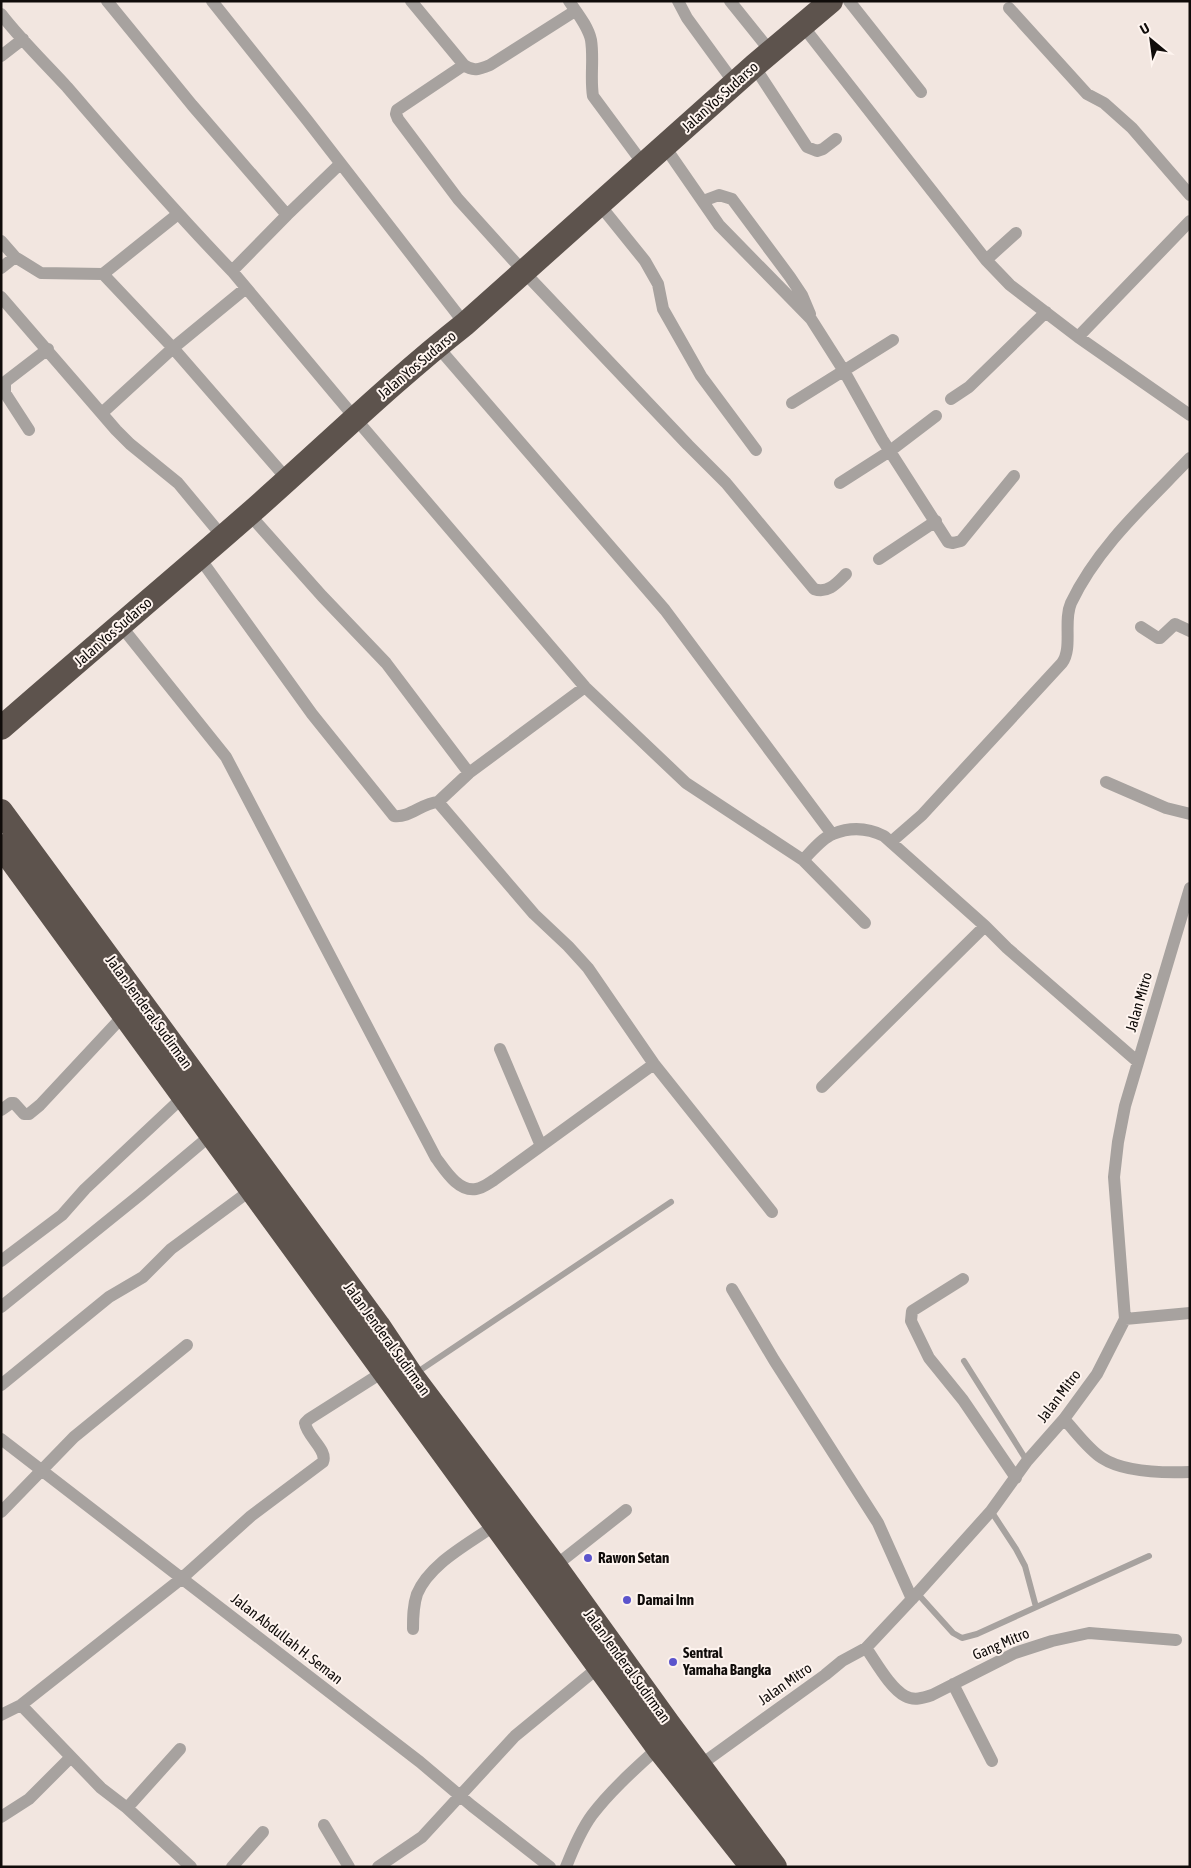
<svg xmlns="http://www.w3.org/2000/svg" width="1191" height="1868" viewBox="0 0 1191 1868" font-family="'Asap Condensed',sans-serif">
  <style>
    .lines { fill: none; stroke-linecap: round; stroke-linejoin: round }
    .lane { stroke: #a7a29f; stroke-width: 6 }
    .street { stroke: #a7a29f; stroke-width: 12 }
    .highway { stroke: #5d534d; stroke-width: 24 }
    .poi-dot { fill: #5c54cc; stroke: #fef4ef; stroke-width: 2 }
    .labels { text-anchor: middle; stroke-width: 4; stroke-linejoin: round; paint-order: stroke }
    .street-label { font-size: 15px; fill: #100c0a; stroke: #fef4ef }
    .poi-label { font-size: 15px; font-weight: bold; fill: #100c0a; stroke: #fef4ef; text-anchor: start }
  </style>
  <rect width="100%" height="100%" fill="#f2e6e0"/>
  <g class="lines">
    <path class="lane" d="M964,1361L1027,1461
      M416,1373L671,1202
      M991,1511L1016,1549L1025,1566L1036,1607
      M917,1593L953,1633L962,1638L977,1634L1149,1556"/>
    <path class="street" d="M107,1L192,105L287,215
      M212,1L307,120L465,324
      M411,1L464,65C473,72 480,69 490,65L575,11
      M569,1C577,13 588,26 591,40C594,58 590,78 593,96L644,165
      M678,1L687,18L735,84
      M730,1L771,52
      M849,1L921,92
      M1009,8L1087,94L1104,103L1132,128L1190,195
      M1,14C21,40 45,63 67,87C121,150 175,212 232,271L287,215L340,164
      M802,25L986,260L1010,285L1078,337L1190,415
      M1,56L23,39
      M464,65L397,110L396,114L398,119L458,199L523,271L688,445L726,483L814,589C828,594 837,583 846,574
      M754,66L807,147L817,151L823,149L836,139
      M665,147L719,225L811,319L844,371L882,439L948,542L953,543L961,541L1014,476
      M703,201L719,195L732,199L790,277L802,295L810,314
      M599,204L645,261L658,284L663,309L701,376L756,450
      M1,241L15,257L41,273L103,274L173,348L287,479
      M986,260L1016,233
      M1,268L15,257
      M232,271L355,418L585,687L686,783L803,860L865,923
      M103,274L178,214
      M1,297L116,430L130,444L178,483L222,536
      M1078,337L1190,221
      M437,346L665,610L832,834
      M951,399L969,387L1046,312
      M792,403L893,340
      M102,413L173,348L246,288
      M29,430L5,393V382L48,349
      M840,483L890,451L936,416
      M249,514L322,596L386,663L469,773
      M199,557L312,714L394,816C410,818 422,803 438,802L469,773L585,687
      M879,559L936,521
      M121,626L226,757L436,1158C445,1170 458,1192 476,1189C483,1188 489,1183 494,1180L654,1064
      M1141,627L1158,638H1160L1175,624L1190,631
      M1106,782L1166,808L1190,814
      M438,802L534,914L568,946L588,968L654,1064L772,1212
      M891,842L922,815L1062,663C1073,648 1063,621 1071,603C1098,546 1148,502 1190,458
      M803,860C811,852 822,838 833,834C850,827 868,828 884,836L985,926L1007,948L1138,1062
      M500,1049L541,1146
      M822,1087L985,926
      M1,1110L11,1103H14L24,1114H29L40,1105L125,1014
      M1,1261L62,1215L85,1189L183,1097
      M963,1279L912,1311L911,1321L929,1358L963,1400L1016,1478
      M732,1289L774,1360L878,1523L912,1599
      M1,1307L141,1194L211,1135
      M1125,1319L1190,1313
      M1,1385L109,1297L143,1277L171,1249L251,1190
      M1064,1419C1076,1432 1088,1449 1102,1458C1125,1473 1164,1473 1190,1472
      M1,1439L420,1762L472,1806L550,1867
      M1,1512L74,1437L187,1345
      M555,1566L626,1510
      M413,1629C413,1617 413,1606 417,1594C430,1563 469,1544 495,1525
      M866,1648C876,1662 890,1688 905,1696C914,1701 923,1698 932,1695L1015,1653L1052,1641L1089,1633L1176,1640
      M953,1684L992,1761
      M21,1705L101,1788L127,1808L191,1867
      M1,1715L21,1705L181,1579L251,1516L323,1462C328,1450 307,1437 305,1423L309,1419L383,1372
      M696,1768L825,1675L842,1661L866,1648L912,1599L991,1511L1027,1461L1064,1419L1097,1374L1125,1319L1114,1177L1118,1142L1125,1106L1190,888
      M127,1808L180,1749
      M1,1817L29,1799L71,1757
      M324,1825L349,1867
      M232,1867L263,1832
      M378,1867L422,1837L515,1736L599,1667
      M566,1867C573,1849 581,1830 592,1815C611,1790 635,1769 658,1748"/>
    <path class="highway" d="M1,728C83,656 167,586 248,515C321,451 389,384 465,324L754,66L831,1
      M1,811L378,1325L412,1376L555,1566L668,1723L775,1867
      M1,846L658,1748L752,1867"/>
  </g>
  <g class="poi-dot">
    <circle cx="588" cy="1558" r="5"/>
    <circle cx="627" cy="1600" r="5"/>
    <circle cx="673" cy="1662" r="5"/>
  </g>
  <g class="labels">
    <g class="street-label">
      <text transform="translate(720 97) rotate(-42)" y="5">Jalan Yos Sudarso</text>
      <text transform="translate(417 365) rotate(-40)" y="5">Jalan Yos Sudarso</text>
      <text transform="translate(113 632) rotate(-41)" y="5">Jalan Yos Sudarso</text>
      <text transform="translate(1139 1002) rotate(-74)" y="5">Jalan Mitro</text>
      <text transform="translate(149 1012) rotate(54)" y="5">Jalan Jenderal Sudirman</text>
      <text transform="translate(387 1339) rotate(54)" y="5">Jalan Jenderal Sudirman</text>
      <text transform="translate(1059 1396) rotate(-53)" y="5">Jalan Mitro</text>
      <text transform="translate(287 1639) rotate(38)" y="5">Jalan Abdullah H. Seman</text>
      <text transform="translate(1001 1644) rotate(-23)" y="5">Gang Mitro</text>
      <text transform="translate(627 1666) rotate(54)" y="5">Jalan Jenderal Sudirman</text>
      <text transform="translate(785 1684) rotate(-35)" y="5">Jalan Mitro</text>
    </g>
    <g class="poi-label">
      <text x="598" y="1563">Rawon Setan</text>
      <text x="637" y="1605">Damai Inn</text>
      <text x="683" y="1658">Sentral<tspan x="683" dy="17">Yamaha Bangka</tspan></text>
    </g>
  </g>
  <rect width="1191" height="1868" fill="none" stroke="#100c0a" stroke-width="5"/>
  <g transform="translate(1151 40) rotate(331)" stroke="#fef4ef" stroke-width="4" paint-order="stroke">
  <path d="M0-4L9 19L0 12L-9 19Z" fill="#100c0a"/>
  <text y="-8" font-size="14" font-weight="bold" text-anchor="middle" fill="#100c0a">U</text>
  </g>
</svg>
